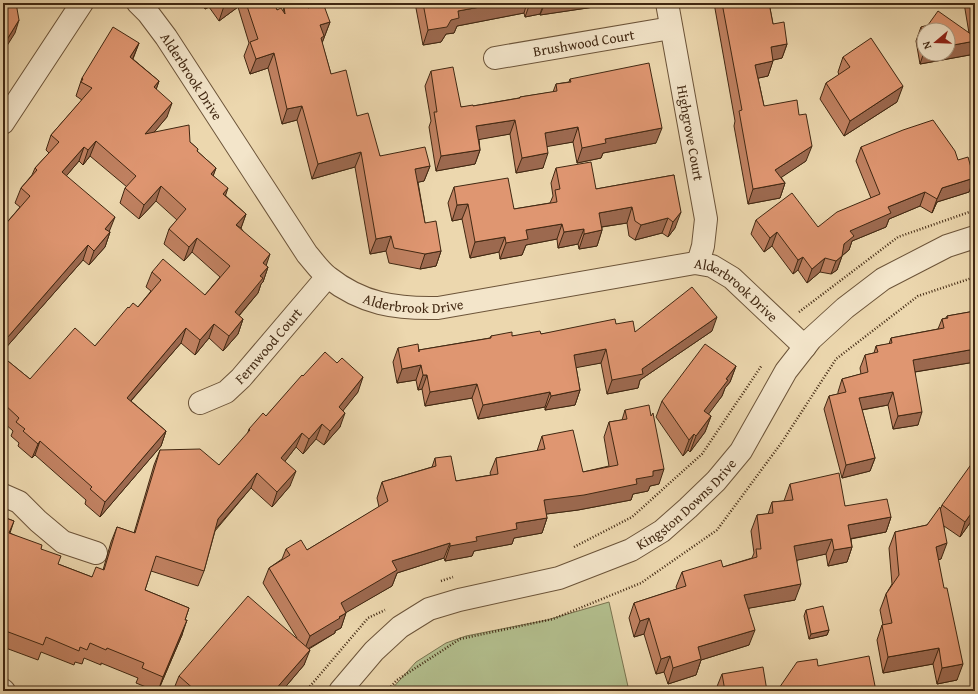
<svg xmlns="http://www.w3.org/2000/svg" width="978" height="694" viewBox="0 0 978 694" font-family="'Gentium Book Plus',serif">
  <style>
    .green { fill: #b3bf8e; stroke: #7a7450 }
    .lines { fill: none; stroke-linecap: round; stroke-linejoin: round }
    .minor-casing { stroke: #6c5439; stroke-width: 24 }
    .tertiary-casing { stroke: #6c5439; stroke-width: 24 }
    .path { stroke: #412812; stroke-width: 2.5; stroke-dasharray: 1 2; stroke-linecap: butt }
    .minor { stroke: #f3e5ca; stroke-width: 22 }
    .tertiary { stroke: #f3e5ca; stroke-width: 22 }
    .wall { fill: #c08161; stroke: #412812; fill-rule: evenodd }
    .shaded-wall { fill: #9c694f; stroke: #412812 }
    .building { fill: #df9671; stroke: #412812 }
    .labels { text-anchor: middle; stroke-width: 3; stroke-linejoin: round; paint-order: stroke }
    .street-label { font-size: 14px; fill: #412812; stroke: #f3e5ca }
  </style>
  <rect width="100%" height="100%" fill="#ecd7ae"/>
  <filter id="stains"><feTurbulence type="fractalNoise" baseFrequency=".005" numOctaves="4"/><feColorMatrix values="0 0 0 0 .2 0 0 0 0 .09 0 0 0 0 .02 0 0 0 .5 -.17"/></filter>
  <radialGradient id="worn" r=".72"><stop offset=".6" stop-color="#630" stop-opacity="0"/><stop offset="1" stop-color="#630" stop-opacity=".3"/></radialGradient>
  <path class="green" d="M609,602L629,691H390L416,662L446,643L466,636L547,620Z"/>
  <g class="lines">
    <g class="minor-casing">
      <g id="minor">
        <path id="s1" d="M138,3L148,13L166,37L307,254C314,262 320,271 328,277C362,304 396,309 438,308L695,263L712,266L732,278L805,347"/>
        <path id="s2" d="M667,3L706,219L703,246L698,263"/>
        <path id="s3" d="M495,58L671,28"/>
        <path d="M3,123L82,3"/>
        <path id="s4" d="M200,403L226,392L241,378L327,277"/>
        <path d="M3,495L19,502L38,521L63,542L96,553"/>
      </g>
    </g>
    <g class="tertiary-casing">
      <g id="tertiary">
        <path d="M3,690L4,691"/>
        <path id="s5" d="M340,691L374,651L400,627L429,609L459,600L559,578L631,550L662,531L688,508L716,481L741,451L786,371L811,339L845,308L883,279L947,246L975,237"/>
      </g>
    </g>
    <path class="path" d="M799,312L898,237L975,210
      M574,547L632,517L702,454L762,365
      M441,581L453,577
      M306,691L368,618L385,610
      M387,691L397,680L460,639L553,619L641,583L717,530L782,442L836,359L918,296L975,277"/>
    <use href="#minor" class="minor"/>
    <use href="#tertiary" class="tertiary"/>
  </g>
  <path class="wall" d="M201,3H274L277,10L283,11L284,7L308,8L330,22L322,43L331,74L357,116L380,156L430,166L424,181L418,182L425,223L441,251L436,266L420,269L389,263L386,251L370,254L355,167L312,179L297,120L282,124L268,68L250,74L244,56L249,43L238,7L219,21L209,7L205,9Z
    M415,3H621L540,15V14L525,17L524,13L457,26L454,33L446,34L441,42L423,45Z
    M714,3H769L773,24L787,44L782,58L773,60L768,76L758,78L764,106L806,161L781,177L785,183L780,198L748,204L734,126L735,121Z
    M964,3H975V54L920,64L916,41L921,27L969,33ZM924,30L948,54H924Z
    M139,43L133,59L159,81L156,89L167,117L154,132L190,142L198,149L197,151L216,168L213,175L226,196L246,214L241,228L266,266L268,267L263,282L261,284L258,293L239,316L243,319L238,334L223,351L209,338L195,355L181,343L131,401L166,431L161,446L100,517L85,504L86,500L35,455L32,458L18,446L19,443L11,436L13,431L3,422V357L30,379L95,346L129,308L138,307L151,291L146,287L152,272L205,295L220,277L192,252L184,261L164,244L169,229L177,220L156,201L139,219L120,203L125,188L127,187L90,156L83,165L79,161L66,176L110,232L105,247L89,265L83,260L3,351V227L20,207L15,203L21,188L32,175L35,168L49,153L46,150L51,135L82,100L76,96L82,78Z
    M843,57L897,102L844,136L820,99L826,83L839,75L838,72Z
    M431,71L461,107L473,106L519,98L520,97L553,92L556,84L569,82L570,79L656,143L603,153L601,158L577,163L573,142L547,146L543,168L516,173L510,134L479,139L480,150L475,164L436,171L429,127L431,121L425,86Z
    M861,147L958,160L974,178L969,192L937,202L932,213L920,206L889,219L886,227L852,241L849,250L842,256L837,270L831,274L820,272L807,283L798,270L793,274L772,246L764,252L751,234L756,220L818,227L871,198L856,161Z
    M556,168L596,189L674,175L675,228L668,237L662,233L635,240L629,236L627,223L602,227V230L597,246L579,249L578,244L558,248L557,239L526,245L522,255L500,259L499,252L470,258L462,219L452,221L448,203L454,187L514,209L550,203L553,196L551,183Z
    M975,311V362L915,372L918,425L893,429L888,405L862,410L875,458L870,471L842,478L824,409L829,396L838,394V392L842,379L861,374L860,368L865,355L874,353L876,346L889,344L891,338L938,329L942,319L946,318L947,316Z
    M616,324L635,332L712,331L640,380L638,388L607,394L601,363L576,367L580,390L575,405L545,410V407L478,419L472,398L425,406L422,389L418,390L416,380L397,383L393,362L398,348L419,350L490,338L491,336H512L541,334Z
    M736,366L730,382L725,388L722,396L708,414L711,416L705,432L690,452L688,450L683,456L656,417L662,401Z
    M303,376L358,392L343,410L340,427L324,445L316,439L303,454L296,447L285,461L290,486L272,507L251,488L215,531L204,571L198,586L151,571L145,590L189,608L185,620L182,635L158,691H156L136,683L138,678L101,663V665L84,658L82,664L75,662L74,665L41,652L38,660L3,647V517L14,521L10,533L41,549L58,564L92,577L103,570L111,542L117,527L134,533L154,465L160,450L219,465L247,435L249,429L266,416Z
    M625,410L659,484L650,486L648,491L633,494L631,500L578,510L546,514L547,518L542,533L514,538L512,544L474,551L472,556L445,561L444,558L397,573L392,586L346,612L341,628L335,631V633L309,649L304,665L282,691H173L179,676L297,638L263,583L269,568L282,559L286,549L307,550L379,507L377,498L382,482L432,467L435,458L456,481L491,475L490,473L496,458L537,451L542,436L583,472L609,466L604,437L609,422L622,420Z
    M790,484L845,506L891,517L886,532L851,539L852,547L847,562L828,566L826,554L797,560L795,600L749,608V645L701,660L696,675L668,684L664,672L656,674L644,634L634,637L629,618L634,603L677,589L676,587L682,572L723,567L752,558L754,553L751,531L757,515L768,514L772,502L784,501Z
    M942,505L975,516L960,537L944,526L941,559H938L957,680L937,684L933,664L883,673L877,640L882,625H883L880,610L886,594L892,584L889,548L895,532L927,525L941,508Z
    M806,610L829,630L827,635L809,639L804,616Z
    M722,674L767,691H717L716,689Z"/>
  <path class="shaded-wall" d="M208,3H210L209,7L205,9Z
    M229,3H239L238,7L219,21L224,6Z
    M502,3H527L524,13L457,26L454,33L446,34L441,42L423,45L428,30L451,20L458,11Z
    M530,3H544L540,14L525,17Z
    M545,3H621L540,15Z
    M19,20L15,33L3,52V46Z
    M330,22L319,51L320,25Z
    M975,41V54L920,64L924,52V54H948V46Z
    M139,43L133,58L125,71L130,57Z
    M787,44L782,58L765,62L771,47Z
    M274,53L268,68L250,74L256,59Z
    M773,61L768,76L750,80L755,65Z
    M159,81L154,96V87Z
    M903,86L897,102L844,136L850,121Z
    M172,103L167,117L140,149L145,134Z
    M302,106L297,120L282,124L287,109Z
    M515,120L510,134L471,141L476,126Z
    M578,127L573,142L539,148L545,133Z
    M662,128L656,143L603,153L601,158L577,163L582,148L605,139Z
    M96,141L90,156L83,165L88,150Z
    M812,146L806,161L770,185L775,170Z
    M84,147L79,161L57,187L62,172Z
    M480,150L475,164L436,171L441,156Z
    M361,152L355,167L312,179L318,164Z
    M548,153L543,168L516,173L522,158Z
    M430,166L424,181L410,184L415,169Z
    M216,168L211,182V174Z
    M974,178L969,192L937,202L932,213L937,199L942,188Z
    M785,183L780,198L748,204L753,189Z
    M161,186L156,201L139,219L144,205Z
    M228,188L223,203V194Z
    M925,192L920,206L889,219L886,227L852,241L849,250L839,258L844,244L850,231L888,207Z
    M468,204L462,219L452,221L457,205Z
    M632,207L627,223L594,228L599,213Z
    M681,212L675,228L668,237L673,222Z
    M246,214L241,228L236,225Z
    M115,217L109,232L105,229Z
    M668,218L662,233L635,240L641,225Z
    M562,224L557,239L526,245L522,255L500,259L506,243L526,230Z
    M584,229L578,244L558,248L564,232Z
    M602,230L597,246L579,249L584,234Z
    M110,232L105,247L89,265L94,251Z
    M777,232L772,246L764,252L770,238Z
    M391,236L386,251L370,254L376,239Z
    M505,237L499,252L470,258L475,242Z
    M197,238L192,252L184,261L189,247Z
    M88,245L83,260L3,351V348L7,338Z
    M441,251L436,266L420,269L425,254Z
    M270,254L265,269L263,263Z
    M842,256L837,270L831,274L836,261Z
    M803,257L798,270L793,274L798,260Z
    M825,258L820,272L807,283L812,269Z
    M268,267L263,282L261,284L258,293L229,327L235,312L260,276Z
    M717,317L712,331L640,380L638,388L607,394L612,380L642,369Z
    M243,319L238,334L223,351L229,336Z
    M214,324L209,338L195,355L200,340Z
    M186,328L181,343L121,412L127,398Z
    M606,349L601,363L569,369L574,355Z
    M975,349V362L908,373L913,360Z
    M421,365L416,380L397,383L402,369Z
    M736,366L730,382L725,388L722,396L699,427L704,411L726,379Z
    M423,375H427L422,389L418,390Z
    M363,377L358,392L334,422L339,407Z
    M477,384L472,398L425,406L430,392Z
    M580,390L575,405L545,410L551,396Z
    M550,392L545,407L478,419L483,405Z
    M893,392L888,405L855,411L859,398Z
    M922,412L918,425L893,429L898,416Z
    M345,413L340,427L324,445L330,431Z
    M711,416L705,432L690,452L696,436Z
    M322,424L316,439L303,454L309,439Z
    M166,431L161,446L100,517L105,502Z
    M302,433L296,447L276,473L281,458Z
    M694,434L688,450L683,456L689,440Z
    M40,441L35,455L32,458L38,444Z
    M875,458L870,471L842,478L846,465Z
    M664,469L659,484L650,486L648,491L633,494L631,500L578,510L539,515L544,500L636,479L653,471Z
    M296,471L290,486L272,507L277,492Z
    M257,473L251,488L212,533L218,519Z
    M975,508V516L960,537L965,522Z
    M891,517L886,532L843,540L848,525Z
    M547,518L542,533L514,538L512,544L474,551L472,556L445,561L450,546L516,523Z
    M832,539L826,554L789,562L794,546Z
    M450,543L444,558L397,573L392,586L335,619L341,603L392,561Z
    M947,543L941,559L930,562L936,547Z
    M852,547L847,562L828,566L834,550Z
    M801,584L795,600L739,610L744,595Z
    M346,613L341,628L335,631V633L304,651L310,636Z
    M649,618L644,634L634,637L640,621Z
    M187,620L182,635L158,691L163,677Z
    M755,630L749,645L701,660L696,675L668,684L673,668L698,647Z
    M829,630L827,635L809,639L811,634Z
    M939,648L933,664L883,673L888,657Z
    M310,650L304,665L282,691H274Z
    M670,656L664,672L656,674L661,659Z
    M963,664L957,680L937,684L942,668Z"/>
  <path class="building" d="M3,3H16L19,20L3,46Z
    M222,3H229L224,6Z
    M246,3H274L277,10L281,8L285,14L284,7L297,3H306L308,8L323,3L330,22L320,25L324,36L321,38L331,74L346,70L357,116L368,113L380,156L425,147L430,166L415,169L425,223L436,221L441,251L425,254L394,248L391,236L376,239L361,152L318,164L302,106L287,109L274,53L256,59L250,42L258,39Z
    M423,3H502L458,11L459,18L451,20L447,27L428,30Z
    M722,3H769L773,24L784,22L787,44L771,47L773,61L755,65L764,106L797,100L799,115L806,114L812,146L775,170L785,183L753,189L739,111L742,110Z
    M971,3H975V23Z
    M938,11L975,37V41L948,46V30H924V45L921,27L928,25Z
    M113,27L139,43L130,57L159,81L154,87L172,103L145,134L189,125L190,142L198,149L197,151L216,168L211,174L228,188L223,194L246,214L236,225L270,254L263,263L268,267L260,276L263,278L235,312L243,319L229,336L214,324L200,340L186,328L127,398L166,431L105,502L90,489L92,487L40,441L38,444L23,431L25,429L16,422L19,418L3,403V357L30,379L75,328L95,346L128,307L129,308L133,303L138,307L161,280L152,272L163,259L205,295L230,266L197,238L189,247L169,229L186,209L161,186L144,205L125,188L136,176L96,141L88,150L84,147L62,172L115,217L105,229L110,232L94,251L88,245L7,338L3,335V227L30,196L21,188L37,170L35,168L59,142L51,135L92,88L81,82L83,79L82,78Z
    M871,38L903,86L850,121L826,83L850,67L843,57Z
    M649,63L662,128L605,139L606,143L582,148L578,127L545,133L548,153L522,158L515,120L476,126L480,150L441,156L434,112H437L431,71L453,67L461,107L473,105V106L520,98V97L557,91L556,84L571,82L570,79Z
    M933,120L955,151L958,160L968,157L974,178L942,188L937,199L925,192L888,207L891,213L850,231L854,236L844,244L842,256L836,261L825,258L812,269L803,257L798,260L777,232L770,238L756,220L792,193L818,227L837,212L880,194L861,147L903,130Z
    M591,162L596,189L674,175L681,212L673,222L668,218L641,225L635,221L632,207L599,213L602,230L584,234V229L564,232L562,224L526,230L528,239L506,243L505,237L475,242L468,204L457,205L454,187L508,178L514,209L557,202L555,190L560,189L556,168Z
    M692,287L717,317L642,369L643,374L612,380L606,349L574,355L580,390L551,396L550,392L483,405L477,384L430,392L427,375H423L421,365L402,369L398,348L418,344L419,352V350L491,338V336L512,332V336L540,331L541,334L615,319L616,324L633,321L635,332Z
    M975,311V349L913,360L922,412L898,416L893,392L859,398L875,458L846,465L829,396L846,392L842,379L868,372L865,355L878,352L876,346L892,343L891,338L944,328L942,319L948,318L947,316Z
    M705,344L736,366L726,379L728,380L704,411L711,416L696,436L694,434L689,440L662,401Z
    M325,352L337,363L342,358L363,377L339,407L345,413L330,431L322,424L309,439L302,433L281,458L296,471L277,492L257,473L218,519L204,571L156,556L145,590L189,608L185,620H187L163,677L142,668L144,663L107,648L106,650L90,643L87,650L80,647L79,651L46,637L43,645L3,630V517L14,521L9,533L42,545L41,549L61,556L58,564L92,577L96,567L104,570L117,527L135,533L160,450L200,449L219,465L250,430L249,429L263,413L266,416L302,375L303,376Z
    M649,405L651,416L653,413L664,469L653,471V476L636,479L637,484L584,495L544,500L547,518L516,523L517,529L476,537L477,541L450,546V543L392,561L397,570L341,603L346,613L339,617L340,618L310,636L269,568L290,555L286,549L301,540L307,550L388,501L382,482L436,466L435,458L451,456L456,481L498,474L496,458L545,449L542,436L573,430L583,472L618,465L609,422L627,419L625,410Z
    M975,459V508L965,522L942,505Z
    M839,473L845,506L887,499L891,517L848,525L852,547L834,550L832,539L794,546L801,584L744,595L755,630L698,647L701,659L673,668L670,656L661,659L649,618L640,621L634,603L686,586L682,572L721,560L723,567L757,557L756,549H761L757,515L773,513L772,502L793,500L790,484Z
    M940,507L947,543L936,547L944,588H947L963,664L942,668L939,648L888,657L882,625L892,623L886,594L899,575L895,532L927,525Z
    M248,596L310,650L274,691H196L179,676Z
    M823,606L829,630L811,634L806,610Z
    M869,656L876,691H777L797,662L817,659L818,666Z
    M763,667L767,691H725L722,674Z"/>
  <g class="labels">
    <g class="street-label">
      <text dy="5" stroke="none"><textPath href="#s3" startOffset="90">Brushwood Court</textPath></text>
      <text dy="5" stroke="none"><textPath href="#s1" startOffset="91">Alderbrook Drive</textPath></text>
      <text dy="5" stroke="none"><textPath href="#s2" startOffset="132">Highgrove Court</textPath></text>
      <text dy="5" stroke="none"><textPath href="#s1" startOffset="762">Alderbrook Drive</textPath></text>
      <text dy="5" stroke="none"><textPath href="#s1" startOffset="426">Alderbrook Drive</textPath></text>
      <text dy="5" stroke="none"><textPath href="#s4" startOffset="91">Fernwood Court</textPath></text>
      <text dy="5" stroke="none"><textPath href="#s5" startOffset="405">Kingston Downs Drive</textPath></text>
    </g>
  </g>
  <rect width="978" height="694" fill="none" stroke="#ecd7ae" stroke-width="16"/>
  <rect x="4" y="4" width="970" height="686" fill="none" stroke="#412812" stroke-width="2"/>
  <rect x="8" y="8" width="962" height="678" fill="none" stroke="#412812"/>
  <g transform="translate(936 42) rotate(251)"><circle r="19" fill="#f3e5ca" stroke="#ac9980"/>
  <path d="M0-3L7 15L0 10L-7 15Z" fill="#8f2418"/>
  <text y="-6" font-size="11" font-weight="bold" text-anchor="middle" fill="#412812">N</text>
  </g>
  <rect width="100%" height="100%" filter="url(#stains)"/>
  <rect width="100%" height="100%" fill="url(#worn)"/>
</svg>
